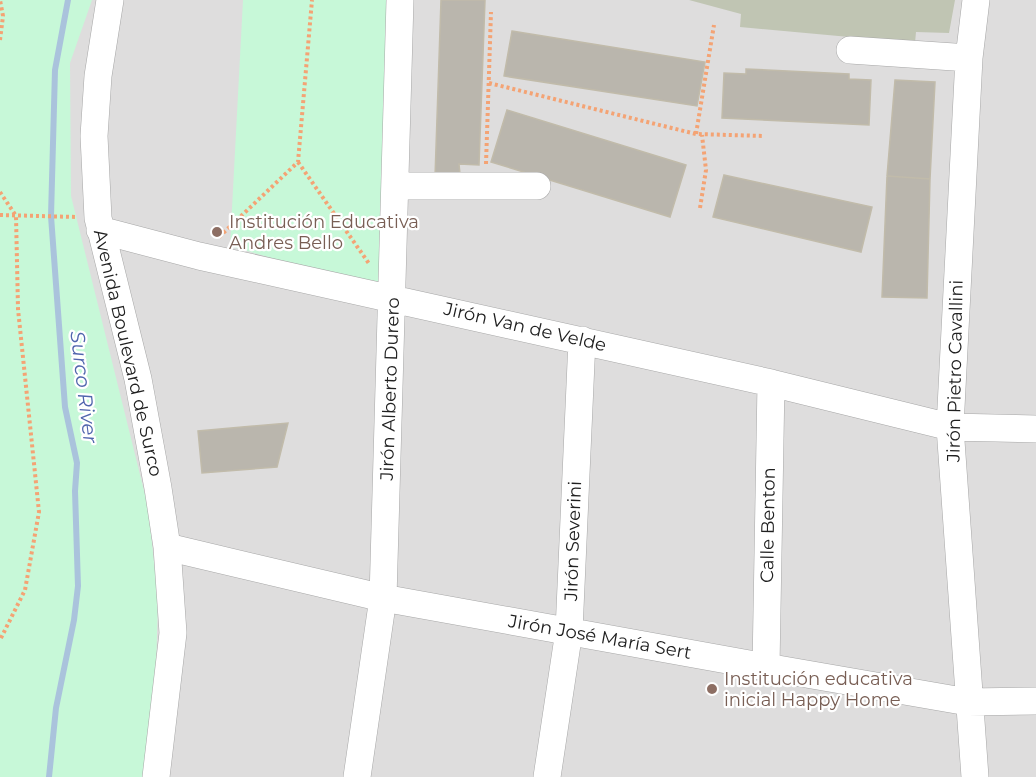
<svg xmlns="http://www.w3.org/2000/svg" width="1036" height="777" viewBox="0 0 1036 777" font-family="Montserrat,sans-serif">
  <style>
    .residential { fill: #dedddd }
    .construction { fill: #c0c5b3 }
    .park { fill: #c7f8d8 }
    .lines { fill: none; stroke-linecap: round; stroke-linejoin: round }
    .stream { stroke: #aac3dc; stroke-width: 6 }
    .building { fill: #bab6ad; stroke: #c1bbaa; stroke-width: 1.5 }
    .minor-casing { stroke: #a7a7a7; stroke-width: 28 }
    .path { stroke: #f4a374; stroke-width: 4; stroke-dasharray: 3 3; stroke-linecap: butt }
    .minor { stroke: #fff; stroke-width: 27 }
    .education-dot { fill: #8d6e63; stroke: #fff; stroke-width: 2 }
    .labels { text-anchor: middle; stroke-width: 4.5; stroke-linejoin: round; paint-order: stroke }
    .education-label { font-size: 18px; fill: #785e54; stroke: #fff; text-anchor: start }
    .street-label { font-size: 18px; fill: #202020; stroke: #fff }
    .water-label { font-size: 20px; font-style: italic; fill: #5065ad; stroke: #fff }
  </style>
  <rect width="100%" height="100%" fill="#f0f0e7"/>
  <path class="residential" d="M0,0H1036V777H0Z"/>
  <path class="construction" d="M689,0H955L949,33L916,32L915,43L740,27L741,14Z"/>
  <path class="park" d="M0,0H92L70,63L71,196L148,507L158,599L155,704L143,777H0Z
    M243,0H386V291L230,246Z"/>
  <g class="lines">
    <path class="stream" d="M49,777L56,708L74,620L78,586L75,491L77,463L65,407L51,216L55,70L68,0"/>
  </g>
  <path class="building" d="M441,0H485L479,165L459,164L460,174L435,177Z
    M512,31L705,62L697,106L504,76Z
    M746,69L849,74V79L871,80L869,125L722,118L724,73L746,74Z
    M895,80L935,82L930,179L887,176Z
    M507,110L686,165L670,217L491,162Z
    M724,175L872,207L861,252L713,217Z
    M887,176L930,179L927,298L882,297Z
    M288,423L277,467L202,473L198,431Z"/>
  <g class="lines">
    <g class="minor-casing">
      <path id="minor" d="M110,0L98,76L94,136L98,218L138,379L158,488L167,547L173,633L156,777
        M850,50L969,58
        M395,186H537
        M100,230L199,256L771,383L950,427L1036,429
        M167,547L383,598L766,667L968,702L1036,701
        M766,667L771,383
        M357,777L383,598L400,0
        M547,777L569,631L582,340
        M975,777L950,427L969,58L976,0"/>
    </g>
    <path class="path" d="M0,40L3,16L0,0
      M489,83L696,134L763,136
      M696,134L714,25
      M298,162L370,265
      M486,164L491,12
      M0,192L16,216L18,309L39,512L25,590L0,640
      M700,208L706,170L702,135
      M0,215L77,217
      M219,237L298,162L312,0"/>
    <use href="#minor" class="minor"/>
  </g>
  <g class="education-dot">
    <circle cx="217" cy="232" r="6"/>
    <circle cx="712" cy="689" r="6"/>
  </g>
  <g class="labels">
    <g class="education-label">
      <text x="229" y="228">Institución Educativa<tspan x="229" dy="21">Andres Bello</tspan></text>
      <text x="724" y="685">Institución educativa<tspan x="724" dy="21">inicial Happy Home</tspan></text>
    </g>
    <g class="street-label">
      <text transform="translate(525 327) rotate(13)" y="6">Jirón Van de Velde</text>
      <text transform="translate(128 353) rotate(77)" y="6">Avenida Boulevard de Surco</text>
      <text transform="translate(955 371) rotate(-89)" y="6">Jirón Pietro Cavallini</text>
      <text transform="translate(390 389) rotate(-88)" y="6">Jirón Alberto Durero</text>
      <text transform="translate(768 525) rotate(-89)" y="6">Calle Benton</text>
      <text transform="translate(573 541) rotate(-88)" y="6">Jirón Severini</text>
      <text transform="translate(600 637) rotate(10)" y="6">Jirón José María Sert</text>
    </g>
    <g class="water-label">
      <text transform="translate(84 387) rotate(83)" y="7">Surco River</text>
    </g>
  </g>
</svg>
